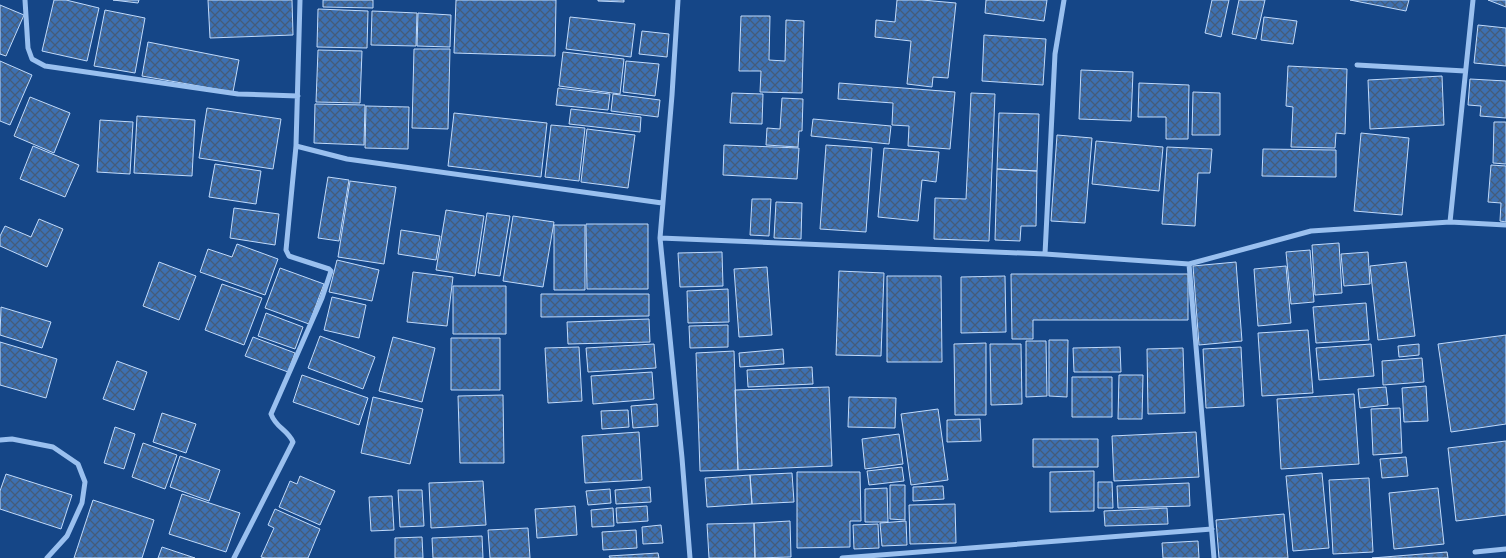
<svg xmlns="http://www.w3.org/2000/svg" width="1506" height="558" viewBox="0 0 1506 558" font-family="Roboto,sans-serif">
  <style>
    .building { fill: url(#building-cross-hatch); stroke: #c0dafb }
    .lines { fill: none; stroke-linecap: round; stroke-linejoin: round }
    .street { stroke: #9ac0ef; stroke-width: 5 }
  </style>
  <defs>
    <pattern id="building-cross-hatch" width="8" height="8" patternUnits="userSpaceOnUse" patternTransform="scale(1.25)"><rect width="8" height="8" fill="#3d70b1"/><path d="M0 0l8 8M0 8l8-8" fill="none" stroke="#455c79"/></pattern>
  </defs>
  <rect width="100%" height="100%" fill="#154687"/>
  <path class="building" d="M54,0H66L99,8L87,61L42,51Z
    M113,0H139L138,3Z
    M208,0H292L293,35L210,38Z
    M323,0H373V8L323,7Z
    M456,0H556L555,56L454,53Z
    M598,0H624V2L598,1Z
    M897,0H922L956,3L948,78L933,77L932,87L907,84L911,41L875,37L876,20L895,22Z
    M986,0H1047L1044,21L985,13Z
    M1212,0H1229L1221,37L1205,33Z
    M1239,0H1265L1256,39L1232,34Z
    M1350,0H1409L1406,11Z
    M1488,0H1506V7Z
    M0,5L24,15L6,56L0,54Z
    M318,9L368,11L367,48L317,47Z
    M105,10L145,18L135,73L94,66Z
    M372,11L417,13L416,46L371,45Z
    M418,13L451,15L450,47L417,46Z
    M741,16H770L769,60L785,61L786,20L804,21L802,93L760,92L761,71H739Z
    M570,17L635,24L631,57L566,49Z
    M1264,17L1297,21L1293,44L1261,40Z
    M1478,25L1506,28V66L1474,63Z
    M642,31L669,34L667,57L639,54Z
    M984,35L1046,39L1043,85L982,81Z
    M148,42L239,60L233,92L142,76Z
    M414,49H450L448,129L412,128Z
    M318,50L362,51L360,103L316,102Z
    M563,52L624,59L620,94L559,86Z
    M0,61L32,75L10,125L0,121Z
    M626,61L659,64L655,96L623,92Z
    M1288,66L1347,69L1345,134L1336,133L1335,148L1291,147L1293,107L1286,106Z
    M1081,70L1133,72L1131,121L1079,119Z
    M1442,76L1444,125L1370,129L1368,80Z
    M1470,79L1506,81V118L1480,116L1481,106L1468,105Z
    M839,83L955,92L950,149L908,146L909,126L892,125L893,103L838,99Z
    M1139,83L1189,85L1188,139H1166V117H1138Z
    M558,88L610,94L608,110L556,105Z
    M1193,92L1220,93V135H1192Z
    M732,93L763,94L762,124L730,123Z
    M971,93L995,94L989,241L934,239L935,198L966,199Z
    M613,94L660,100L658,117L611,111Z
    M30,97L70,113L54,153L14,136Z
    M782,98L803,99L802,131H799L798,147L766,145L767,128L780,129Z
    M315,104L365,105L364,145L314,143Z
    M366,106L409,107L408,149L365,148Z
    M207,108L281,119L273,169L199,158Z
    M571,109L641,117L640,132L569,124Z
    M454,113L547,123L541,177L448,166Z
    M999,113L1039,114L1037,171L997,169Z
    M137,116L195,120L192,176L134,173Z
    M813,119L891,126L889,144L811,136Z
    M100,120L133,122L130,174L97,172Z
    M1494,122H1506V164L1493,163Z
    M551,125L585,128L579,181L545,177Z
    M587,129L635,135L628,188L581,182Z
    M1361,133L1409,138L1402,215L1354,211Z
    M1057,135L1092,138L1085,223L1051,221Z
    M1096,141L1163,147L1159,191L1092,184Z
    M724,145L799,148L797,179L723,175Z
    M826,145L872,148L866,232L820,229Z
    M33,146L79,165L65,197L20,179Z
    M1167,147L1212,149L1210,173H1198L1195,226L1162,224Z
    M884,148L939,152L936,182L922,180L918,221L878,217Z
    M1263,149L1336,150V177L1262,176Z
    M215,164L261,171L256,204L209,197Z
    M1491,165L1506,166V222L1500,221L1501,203L1488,202Z
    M997,169L1037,171L1036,226H1021L1020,241L995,240Z
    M328,177L349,180L339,241L318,238Z
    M350,181L396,187L384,264L338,257Z
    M752,199H771L769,236L750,235Z
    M776,202L802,203L801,239L774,238Z
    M234,208L279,214L275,245L230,238Z
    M446,210L484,216L475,276L436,270Z
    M487,213L510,216L500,276L478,273Z
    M513,216L554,222L543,287L503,281Z
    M39,219L63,229L47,267L0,246V236L5,226L31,237Z
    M586,224H648V289H587Z
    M554,225H585V290H554Z
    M401,230L440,236L436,260L398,254Z
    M1339,243L1342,293L1315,295L1312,245Z
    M237,244L278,259L265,295L200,272L208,249L232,257Z
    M1310,250L1314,302L1291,304L1286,252Z
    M722,252L723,286L680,287L678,253Z
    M1368,252L1370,284L1344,286L1341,254Z
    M337,260L379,270L372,301L329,292Z
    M159,262L196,276L179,320L143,306Z
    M1236,262L1242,341L1199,345L1193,266Z
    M1406,262L1415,336L1378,340L1370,266Z
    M1286,266L1291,323L1258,326L1254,269Z
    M767,267L772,335L739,337L734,269Z
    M280,268L324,284L309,324L265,308Z
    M839,271L884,273L881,356L836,355Z
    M413,272L453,277L447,326L407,322Z
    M1011,274H1188V320H1033V339H1012Z
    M887,276H941L942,362H887Z
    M1005,276L1006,332L961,333V277Z
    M222,284L262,298L244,345L205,330Z
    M453,286H506V334H453Z
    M728,289L729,322L688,323L687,291Z
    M541,294H649V316L541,317Z
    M332,297L366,305L359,338L324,330Z
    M1366,303L1369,340L1316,343L1313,307Z
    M1,307L51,322L42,348L0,335Z
    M266,313L303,327L295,349L258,336Z
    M649,319L650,342L568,344L567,322Z
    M728,325V347L690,348L689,326Z
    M1308,330L1313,393L1262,396L1258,333Z
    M1506,335V424L1451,432L1438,344Z
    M320,336L375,357L363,389L308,368Z
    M253,337L295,353L288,372L245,356Z
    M393,337L435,348L422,402L379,391Z
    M451,338H500V390H451Z
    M1049,340H1068L1067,397L1049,396Z
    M1026,341H1046L1047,396L1026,397Z
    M0,342L57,359L46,398L0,385Z
    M986,343V415H955L954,344Z
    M654,344L656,368L588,372L586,348Z
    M990,344H1021L1022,404L991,405Z
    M1371,344L1374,376L1319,380L1316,348Z
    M1419,344V355L1399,357L1398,346Z
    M579,347L582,401L548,403L545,348Z
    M1120,347L1121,372H1074L1073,348Z
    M1241,347L1244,406L1206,408L1203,349Z
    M1183,348L1185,413L1148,414L1147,349Z
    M783,349L784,364L740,367L739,353Z
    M734,351L738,470L700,471L696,353Z
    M1422,358L1424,382L1383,385L1382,361Z
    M117,361L147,372L134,410L103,399Z
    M812,367L813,384L748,387L747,370Z
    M652,372L654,399L593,404L591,376Z
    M302,375L368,398L359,425L293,402Z
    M1119,375H1143L1142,419H1118Z
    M1072,377H1112V417H1072Z
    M1426,386L1428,421L1404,422L1402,388Z
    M829,387L832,466L738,470L735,390Z
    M1386,387L1388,405L1360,408L1358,389Z
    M1354,394L1359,464L1281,469L1277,399Z
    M503,395L504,463H460L458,396Z
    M373,397L423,409L410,464L361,453Z
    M849,397L896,398L895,428L848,427Z
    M657,404L658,426L633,428L631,406Z
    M1400,408L1402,453L1373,455L1371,409Z
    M938,409L948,480L911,485L901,414Z
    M628,410L629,427L602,429L601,411Z
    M162,413L196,424L186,453L153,442Z
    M980,419L981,441L947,442V420Z
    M115,427L135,434L124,469L104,463Z
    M639,432L642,480L585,483L582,436Z
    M1196,432L1199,477L1114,481L1112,436Z
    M899,434L903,464L865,469L862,439Z
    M1033,439H1098V467H1033Z
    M1506,441V515L1456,521L1448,448Z
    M143,443L177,455L165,489L132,477Z
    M180,456L220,470L209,501L170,487Z
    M1406,457L1408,476L1382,478L1380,459Z
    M902,467L904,481L869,485L867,471Z
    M1094,471V511L1050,512V472Z
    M797,472H860L861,521H850V547L797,548Z
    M792,473L794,502L752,504L750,475Z
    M1322,473L1329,548L1293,551L1286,476Z
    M6,474L72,495L61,529L0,509V491Z
    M750,475L752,504L707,507L705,478Z
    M300,476L335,491L320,525L279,507L290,481L297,484Z
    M1369,478L1373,552L1333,554L1329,480Z
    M483,481L486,525L431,528L429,483Z
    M1098,482H1112L1113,508H1098Z
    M1189,483L1190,506L1118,508L1117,486Z
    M890,485H905V520L890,519Z
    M943,486L944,499L913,501V487Z
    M650,487L651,502L616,504L615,490Z
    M887,488L888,522H865V489Z
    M1438,488L1444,544L1394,549L1389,493Z
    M610,489L611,503L588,505L586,491Z
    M398,490H422L424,526L400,527Z
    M182,494L240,513L226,552L169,534Z
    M392,496L394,530L371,531L369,497Z
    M93,500L154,520L142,558H74Z
    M955,504L956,543L910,544L909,505Z
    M575,506L577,535L537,538L535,509Z
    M647,506L648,521L617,523L616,508Z
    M613,508L614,526L592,527L591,510Z
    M1167,508L1168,524L1105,526L1104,511Z
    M275,509L320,529L308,558H265L261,557L274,528L268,525Z
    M1284,514L1288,558H1219L1216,520Z
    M790,521L791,557L755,558L754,523Z
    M906,521L907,545L882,546L880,523Z
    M754,523L755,558H709L707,524Z
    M878,524L879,548L854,549L853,525Z
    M661,525L663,543L643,544L642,527Z
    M528,528L530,558H490L488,530Z
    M636,530L637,548L603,550L602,532Z
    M482,536L483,558H433L432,538Z
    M422,537L423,558H395V538Z
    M1198,541L1199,558H1163L1162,543Z
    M162,547L195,558H158Z
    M1447,552L1448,558H1372Z
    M658,553L659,558H610L609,556Z"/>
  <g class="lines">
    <path class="street" d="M25,0L28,48L32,59L45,66L238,94L298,96
      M300,0L296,146L347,159L662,203
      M678,0L672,95L660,238L682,458L690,558
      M1357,65L1465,71
      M1450,222L1473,0
      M660,238L1045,254L1189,264L1311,231L1450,222L1506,225
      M1045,254L1055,54L1064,0
      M1189,264L1214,558
      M0,440L12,439L53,447L78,464L85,482L82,503L67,536L47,558
      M1475,552L1506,549
      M234,558L293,442C287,429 276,428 271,414L322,298L331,271L329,269L289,256L286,250L296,146
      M842,558L1212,529"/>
  </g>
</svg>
